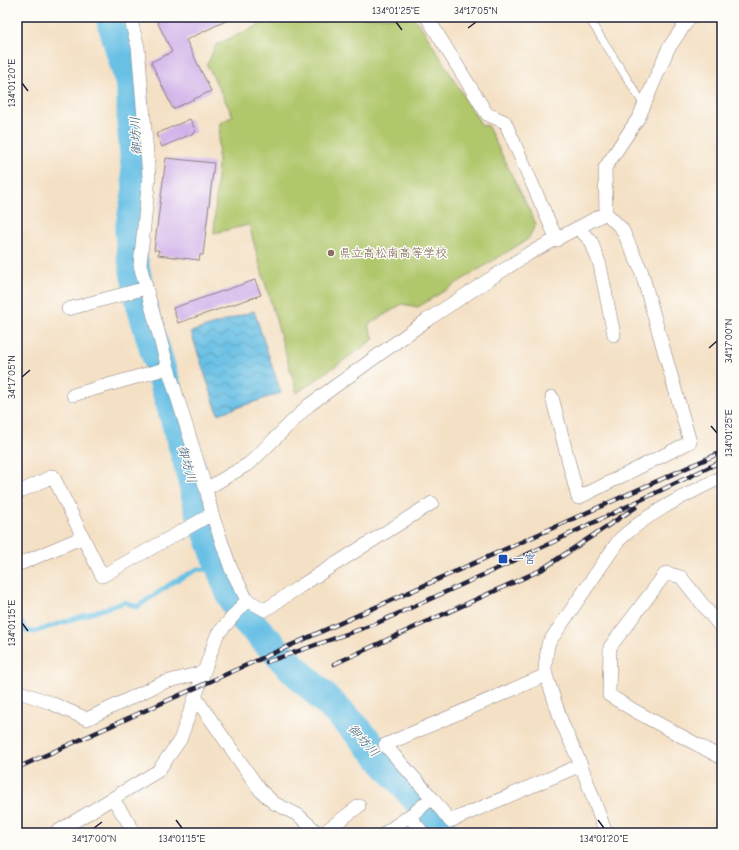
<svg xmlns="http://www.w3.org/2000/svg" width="739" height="850" viewBox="0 0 739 850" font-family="'Comic Neue','Klee One',sans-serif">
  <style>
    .garden { fill: #b1c76c; stroke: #6a7454 }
    .water { fill: url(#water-waves); stroke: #447190 }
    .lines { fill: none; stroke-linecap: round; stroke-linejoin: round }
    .stream { stroke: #67c0e5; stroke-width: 5 }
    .river { stroke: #67c0e5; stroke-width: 31 }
    .building { fill: #cfafe9 }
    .lane-casing { stroke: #8b8180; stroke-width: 8 }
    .street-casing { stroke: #8b8180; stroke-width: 14 }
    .lane { stroke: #fff; stroke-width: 7 }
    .street { stroke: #fff; stroke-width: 13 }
    .rail-casing { stroke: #22223b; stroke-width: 4.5 }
    .rail { stroke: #fdfcf7; stroke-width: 3; stroke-dasharray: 9; stroke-linecap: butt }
    .ticks { fill: none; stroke: #22223b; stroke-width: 1.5 }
    .education-dot { fill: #8d6e63; stroke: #fdfcf7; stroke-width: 1.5 }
    .transit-dot { fill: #1a4fb4; stroke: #fdfcf7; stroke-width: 1.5 }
    .labels { text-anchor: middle; stroke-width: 3; stroke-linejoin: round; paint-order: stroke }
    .education-label { font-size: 12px; fill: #785e54; stroke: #fdfcf7; text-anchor: start }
    .transit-label { font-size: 12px; fill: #164399; stroke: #fdfcf7; text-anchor: start }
    .water-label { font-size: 13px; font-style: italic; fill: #3a5976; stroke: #fdfcf7 }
    .neatline { fill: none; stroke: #22223b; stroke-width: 1.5 }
    .ticks-label { font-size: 10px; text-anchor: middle; fill: #22223b }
  </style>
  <defs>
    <pattern id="water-waves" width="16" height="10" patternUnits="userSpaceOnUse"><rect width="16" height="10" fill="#67c0e5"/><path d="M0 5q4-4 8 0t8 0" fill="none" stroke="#549cbb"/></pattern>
  </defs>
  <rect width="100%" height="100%" fill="#fdfcf7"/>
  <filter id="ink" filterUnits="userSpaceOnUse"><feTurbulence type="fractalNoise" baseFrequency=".025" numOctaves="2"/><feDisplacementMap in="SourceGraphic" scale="8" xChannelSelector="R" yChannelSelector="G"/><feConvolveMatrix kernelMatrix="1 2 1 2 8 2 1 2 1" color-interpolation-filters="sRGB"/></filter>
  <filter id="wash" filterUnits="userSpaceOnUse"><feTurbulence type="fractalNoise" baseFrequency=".012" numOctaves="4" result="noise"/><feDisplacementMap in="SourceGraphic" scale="16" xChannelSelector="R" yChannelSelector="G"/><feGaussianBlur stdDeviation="0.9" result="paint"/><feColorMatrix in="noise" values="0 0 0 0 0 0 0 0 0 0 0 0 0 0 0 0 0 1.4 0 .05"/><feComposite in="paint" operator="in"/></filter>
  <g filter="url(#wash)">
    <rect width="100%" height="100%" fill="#f4e0c4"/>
    <path class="garden" d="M277,17H413L423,29L482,126L487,125L536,224L528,239L418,307L402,304L368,325L374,339L297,393L258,258L249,225L214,233L220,123L233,116L207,65L216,45Z"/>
    <path class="water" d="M254,311L281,393L218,414L191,332Z"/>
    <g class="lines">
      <path class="stream" d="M17,615L26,631L34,632L125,602L137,607L175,581L198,569L222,570"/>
      <path class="river" d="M111,17L132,88V122L138,189L130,230L132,255L141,303L188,461L200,510L232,596L244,617L291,666L356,729L409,789L444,833"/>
    </g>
    <g id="blocks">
      <path class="building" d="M155,17H234L186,40L211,91L173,109L151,62L172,52Z
        M190,119L196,132L162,147L156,134Z
        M166,158L214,163L203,255H200L199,260L158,255L159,250H154Z
        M255,280L261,295L178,323L173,308Z"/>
    </g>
  </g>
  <g filter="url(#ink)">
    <use href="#blocks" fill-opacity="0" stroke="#8b8180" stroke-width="1"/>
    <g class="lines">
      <g class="lane-casing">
        <path id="lane" d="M588,17L644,105"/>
      </g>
      <g class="street-casing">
        <path id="street" d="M130,17L138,47L149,177L140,265L168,368L206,489L212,514L231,569L247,600L265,610L302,585L432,503
          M427,17L487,114L505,122L557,240
          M578,228L591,241L600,265L614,335
          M68,309L146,288
          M73,395L168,368
          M552,397L578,498L690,442L641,270L622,229L606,213
          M206,489L250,463L309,405L427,320L528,254L606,213L605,168L639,117L668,49L690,17
          M17,493L53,476L102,576L212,514
          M22,563L83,537
          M722,629L681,577L666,573L610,647L609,695L635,711L722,758
          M546,675L385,745L432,798L450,821L581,765
          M17,691L51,703L87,719L162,683L204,672
          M195,697L260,790L274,803L298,815L318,833
          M113,799L135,833
          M409,816L423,833
          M55,833L158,771L180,740L217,635L247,600
          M323,833L359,806
          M385,833L415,812L432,798
          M606,833L581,765L562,723L546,675L545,668L548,644L619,540C649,512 686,495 722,477"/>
      </g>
      <use href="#lane" class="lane"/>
      <use href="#street" class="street"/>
      <g class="rail-casing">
        <path id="rail" d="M267,662L375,624L505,565L722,461
          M334,664L541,570L636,507
          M17,768L722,452"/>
      </g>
      <use href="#rail" class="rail"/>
    </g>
  </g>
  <path class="ticks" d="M396,22L402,30M468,28L476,22M22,83L28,91M709,348L717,341M22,377L30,370M711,426L717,433M22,623L28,631M176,820L182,828M598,820L604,828M94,828L102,822"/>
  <circle class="education-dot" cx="331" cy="253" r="4"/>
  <rect class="transit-dot" x="498" y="554" width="10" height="10" rx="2"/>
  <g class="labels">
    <g class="education-label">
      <text x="339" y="257">県立高松南高等学校</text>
    </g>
    <g class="transit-label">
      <text x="512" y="563">一宮</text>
    </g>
    <g class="water-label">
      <text transform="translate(135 136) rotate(-93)" y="5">御坊川</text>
      <text transform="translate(188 464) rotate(75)" y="5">御坊川</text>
      <text transform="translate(364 740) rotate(48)" y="5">御坊川</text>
    </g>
  </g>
  <rect width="739" height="850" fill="none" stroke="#fdfcf7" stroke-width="44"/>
  <rect x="22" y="22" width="695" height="806" class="neatline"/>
  <g class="ticks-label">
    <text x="396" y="14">134°01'25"E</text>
    <text x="476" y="14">34°17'05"N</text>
    <text transform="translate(11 83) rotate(-90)" y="4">134°01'20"E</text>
    <text transform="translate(728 341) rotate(-90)" y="4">34°17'00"N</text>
    <text transform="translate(11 377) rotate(-90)" y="4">34°17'05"N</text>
    <text transform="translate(728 433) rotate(-90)" y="4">134°01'25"E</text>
    <text transform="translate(11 623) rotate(-90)" y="4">134°01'15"E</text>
    <text x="94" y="842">34°17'00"N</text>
    <text x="182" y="842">134°01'15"E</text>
    <text x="604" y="842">134°01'20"E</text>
  </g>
</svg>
